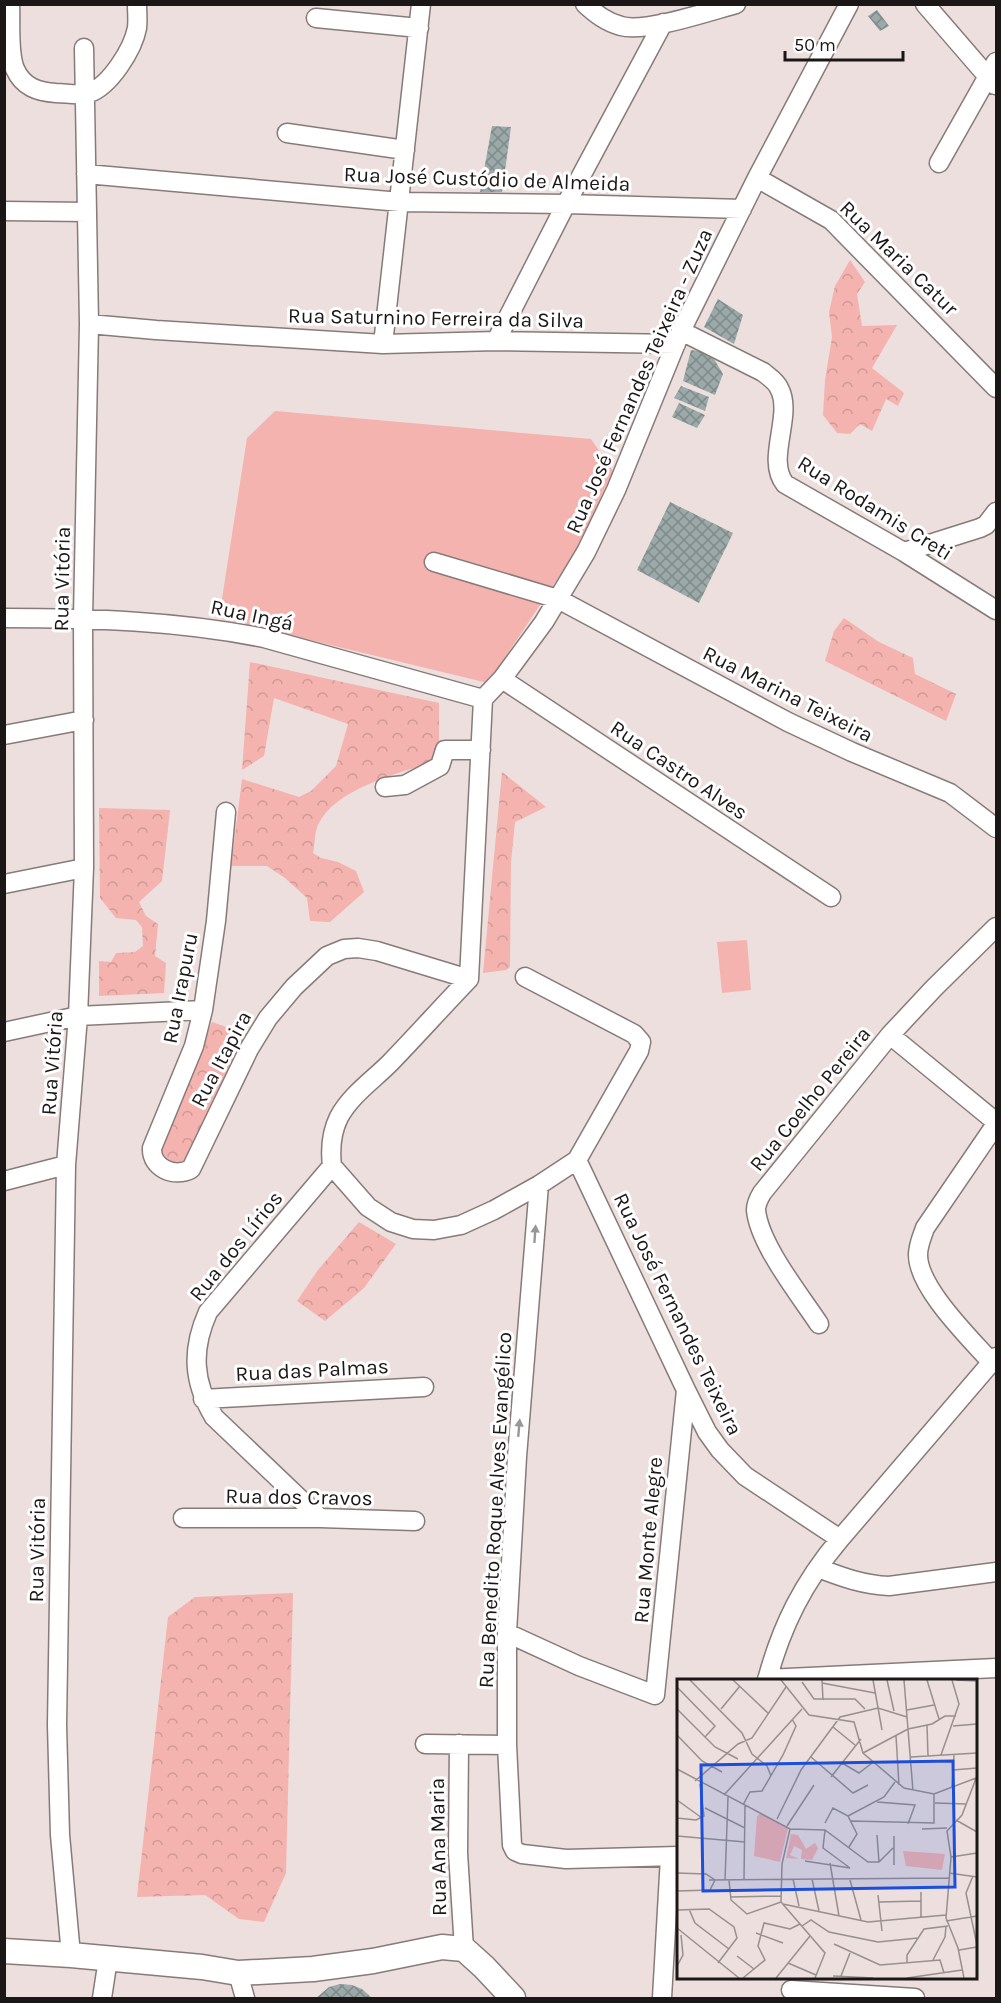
<svg xmlns="http://www.w3.org/2000/svg" width="1001" height="2003" viewBox="0 0 1001 2003" font-family="Karla,sans-serif">
  <style>
    .forest { fill: url(#forest-crowns) }
    .green { fill: #f4b3ae }
    .building { fill: url(#building-cross-hatch) }
    .lines { fill: none; stroke-linecap: round; stroke-linejoin: round }
    .minor-casing { stroke: #877b7a; stroke-width: 21 }
    .major-casing { stroke: #877b7a; stroke-width: 27 }
    .minor { stroke: #fff; stroke-width: 18 }
    .major { stroke: #fff; stroke-width: 24 }
    .oneway { fill: #989797 }
    .labels { text-anchor: middle; stroke-width: 6; stroke-linejoin: round; paint-order: stroke }
    .street-label { font-size: 21px; fill: #1b1717; stroke: #fff }
    .inset-road { fill: none; stroke: #988f8e; stroke-width: 1.5 }
    .view { fill: #1d4ed8; fill-opacity: 0.15; stroke: #1d4ed8; stroke-width: 3 }
    .inset-edge { fill: none; stroke: #1b1717; stroke-width: 3 }
  </style>
  <defs>
    <pattern id="forest-crowns" width="20" height="18" patternUnits="userSpaceOnUse" patternTransform="scale(1.5)"><rect width="20" height="18" fill="#f4b3ae"/><path d="M2 6a3 3 0 1 1 6 0M12 15a3 3 0 1 1 6 0" fill="none" stroke="#d19995"/></pattern>
    <pattern id="building-cross-hatch" width="8" height="8" patternUnits="userSpaceOnUse" patternTransform="scale(1.5)"><rect width="8" height="8" fill="#9ca9a9"/><path d="M0 0l8 8M0 8l8-8" fill="none" stroke="#7e8989"/></pattern>
  </defs>
  <rect width="100%" height="100%" fill="#ecdfde"/>
  <path class="forest" d="M850,260L865,282L857,294L862,326L897,325L872,368L904,393L898,406L886,399L872,431L860,424L850,434L837,433L823,415L825,380L832,337L829,312L835,286Z
    M844,618L879,642L913,658L915,674L956,694L946,721L825,661L834,631Z
    M250,662L439,703V743L436,761C400,773 335,788 318,825C314,833 315,845 313,853L321,858L338,862L356,871L364,892L330,922L310,921L307,898L285,878L267,866H231L242,779L299,797L311,791L336,766L348,724L274,698L264,756L242,770Z
    M502,772L546,807L515,822L511,862L510,967L506,970L483,973Z
    M99,808L170,810L162,881L139,902L146,916L158,924L155,956L166,963L164,993L99,996V961L111,962L116,953L135,952L143,946L142,927L136,920L116,918L100,898Z
    M212,1022L246,1034L185,1162L175,1166L156,1154Z
    M359,1222L396,1244L364,1288L325,1321L297,1301L318,1270Z
    M293,1593L286,1873L264,1922L239,1919L205,1895L137,1897L168,1617L195,1597Z"/>
  <path class="green" d="M275,411L591,439L613,471L574,554L488,683L219,618L247,438Z
    M747,940L751,990L722,993L717,942Z"/>
  <path class="building" d="M877,10L889,26L880,31L868,16Z
    M492,126L511,127L502,192H480Z
    M718,299L743,315L734,344L704,327Z
    M691,350L699,351L714,359L723,374L715,395L683,381Z
    M681,386L709,397L705,411L674,398Z
    M679,403L705,415L697,428L672,417Z
    M670,502L733,533L699,603L637,570Z
    M340,1984L352,1985L362,1989L372,1998H316L329,1987Z"/>
  <g class="lines">
    <g class="minor-casing">
      <path id="minor" d="M10,4C11,22 8,53 15,69C23,87 38,92 56,93C66,93 79,96 89,93C110,86 133,49 137,28C138,20 137,12 137,4
        M585,4C596,14 606,22 621,26C645,33 710,11 736,4
        M925,4L995,85
        M316,18L419,28
        M287,133L405,150
        M939,163L996,62
        M86,174L400,202L566,204L742,209
        M757,178L831,220L996,388
        M4,211L87,212
        M89,324L156,330L383,344L496,341L676,344
        M681,331L763,372C769,377 776,381 779,388C794,415 765,459 785,484L904,552L996,610
        M496,341L566,204L663,23
        M383,344L421,4
        M904,552L980,528L986,525L996,512
        M434,562L558,599L788,722L852,752L950,793L996,828
        M4,618C91,618 179,621 264,638L483,699
        M502,679L831,897
        M483,699L502,679L544,622L586,552L616,490L681,331L757,178L849,4
        M4,735L84,720
        M385,787L405,785L440,766L445,750H481
        M226,812L216,921L203,1010L194,1046L152,1148C151,1168 174,1178 191,1169L249,1049L268,1018L294,987L327,956L344,949L358,948L377,951L469,979
        M4,884L84,868
        M4,1032L78,1016L203,1010
        M890,1035L996,1122
        M577,1160L686,1390L707,1432L720,1450L745,1476L840,1539
        M332,1166L368,1207L391,1222L413,1229L434,1230L461,1225L494,1210L539,1185L577,1160L639,1051L641,1042L634,1034L525,977
        M332,1166C330,1149 331,1133 339,1117C351,1095 373,1080 390,1063C417,1035 442,1007 469,979L483,699
        M4,1181L66,1165
        M539,1185L517,1457L507,1633V1745L512,1845L515,1851L522,1854L566,1859L678,1856
        M819,1324C800,1295 759,1244 756,1210C756,1203 759,1198 762,1193L890,1035L934,988L996,927
        M991,1362C970,1338 918,1288 918,1255C918,1245 922,1237 925,1228L996,1124
        M203,1399L424,1387
        M183,1518H320L415,1521
        M320,1518L214,1417C193,1382 191,1350 208,1312L332,1166
        M818,1568C842,1577 863,1585 889,1586L996,1572
        M507,1633L579,1666L655,1695L686,1390
        M767,1679L996,1668
        M767,1680C782,1625 803,1583 840,1539L996,1357
        M425,1744L507,1745
        M459,1744L458,1853L464,1949
        M71,1955L60,1835L57,1725L66,1165L78,1016L84,868L83,618L89,324L84,48
        M238,1973L245,1998
        M791,1990L915,1998
        M102,1998L108,1959
        M662,1998L670,1857"/>
    </g>
    <g class="major-casing">
      <path id="major" d="M4,1951L71,1955L202,1967L238,1973L313,1969L373,1961L442,1947L464,1949L484,1967L513,1998"/>
    </g>
    <use href="#minor" class="minor"/>
    <use href="#major" class="major"/>
  </g>
  <defs><path id="oneway-solid" d="M-6-.8H1V-3.2L6.5 0L1 3.2V.8H-6Z" transform="scale(1.5)"/></defs>
  <g class="oneway">
    <use href="#oneway-solid" transform="translate(535 1234) rotate(-86)"/>
    <use href="#oneway-solid" transform="translate(519 1428) rotate(-85)"/>
  </g>
  <g class="labels">
    <g class="street-label">
      <text transform="translate(487 179) rotate(2)" y="7">Rua José Custódio de Almeida</text>
      <text transform="translate(899 258) rotate(44)" y="7">Rua Maria Catur</text>
      <text transform="translate(436 318) rotate(1)" y="7">Rua Saturnino Ferreira da Silva</text>
      <text transform="translate(639 381) rotate(-66)" y="7">Rua José Fernandes Teixeira - Zuza</text>
      <text transform="translate(875 508) rotate(32)" y="7">Rua Rodamis Creti</text>
      <text transform="translate(62 579) rotate(-89)" y="7">Rua Vitória</text>
      <text transform="translate(252 615) rotate(12)" y="7">Rua Ingá</text>
      <text transform="translate(788 694) rotate(27)" y="7">Rua Marina Teixeira</text>
      <text transform="translate(679 770) rotate(34)" y="7">Rua Castro Alves</text>
      <text transform="translate(180 988) rotate(-79)" y="7">Rua Irapuru</text>
      <text transform="translate(221 1059) rotate(-62)" y="7">Rua Itapira</text>
      <text transform="translate(52 1063) rotate(-86)" y="7">Rua Vitória</text>
      <text transform="translate(810 1099) rotate(-51)" y="7">Rua Coelho Pereira</text>
      <text transform="translate(236 1246) rotate(-51)" y="7">Rua dos Lírios</text>
      <text transform="translate(678 1314) rotate(64)" y="7">Rua José Fernandes Teixeira</text>
      <text transform="translate(312 1370) rotate(-3)" y="7">Rua das Palmas</text>
      <text transform="translate(299 1497) rotate(1)" y="7">Rua dos Cravos</text>
      <text transform="translate(495 1510) rotate(-87)" y="7">Rua Benedito Roque Alves Evangélico</text>
      <text transform="translate(648 1540) rotate(-85)" y="7">Rua Monte Alegre</text>
      <text transform="translate(37 1550) rotate(-89)" y="7">Rua Vitória</text>
      <text transform="translate(438 1847) rotate(-91)" y="7">Rua Ana Maria</text>
    </g>
  </g>
  <g transform="translate(677 1679)">
    <rect width="300" height="300" fill="#ecdfde"/>
    <path d="M114,155L121,156L129,170L138,164L141,169L135,181L124,180L125,171L117,167L113,176L122,180L109,179ZM226,172L268,175L265,191L229,187Z" fill="#f4b3ae"/>
    <path d="M84,134L111,149L103,183L77,177L80,137Z" fill="#f4b3ae"/>
    <path class="inset-road" d="M13,1L65,54L75,75L90,87L94,97M56,1L92,35M104,1L132,36L177,43L186,74L227,109L257,115L299,99M145,1L146,21M196,1L205,51M210,1L217,32M227,1L236,112M250,1L262,40M279,1L300,2M125,3L137,20H178L188,30M145,4L198,14M0,8L38,47L28,58M0,30L38,68L61,80M44,30L63,7M230,31L257,26M250,46L251,77M276,47L300,45M156,48L178,66M0,56L25,82L45,93M219,57L222,106M186,74L231,50L255,45L268,37H279M264,76L282,25L275,1M134,78L176,114L191,106M234,78L300,74M165,84L182,94L195,84M0,90L113,150M276,91L300,89M154,98L184,60M18,102L61,65L75,59L109,8M275,108L277,76M47,116L125,30M0,121L25,139M200,123L238,126L231,145M258,124L289,125M66,126L73,113L85,112L106,76L119,47L115,40M28,129L68,149M171,137L207,118L218,103M0,139L19,141L27,137L23,105M100,140L124,91L163,38L201,29L230,38M279,141L300,153M174,142L257,144V115M148,144L156,129L171,137L180,155L172,168M110,147L137,106M113,150L105,185L104,223L148,274L138,299M113,150L148,151L191,183H202M245,150L270,149M200,156L202,183M0,157L68,163M217,157V186M274,178L300,174M128,182L173,189L146,169L148,151M202,183L216,169M153,184L162,237M0,194L29,195L38,201L33,211L0,212M272,194L300,198M296,197L289,214L300,266M67,200L68,126M116,200L122,227M135,200L142,232M32,201L272,199M48,201L51,118M52,201L54,221L70,235L104,223M173,201L184,241M201,216L205,252M53,218L104,217M202,223L244,222M106,225L191,243L269,236M12,230L18,244L52,270M0,231L32,230L57,248L60,259L41,284M244,238V213M269,242L300,237M125,247L134,241L152,253L201,263L241,259M0,249L62,299M79,254L106,264M157,265L203,286L263,281L267,294M282,271L300,268M60,277L77,290M256,281L268,258L269,247M111,284L139,296M230,284V276L247,250L271,247M0,287L6,276L4,256M156,297L196,299M164,297L173,274M66,299L88,281L81,267L87,244L113,250L123,245M99,299L133,257M230,299L285,291M287,299L281,269L269,239L274,178L270,152L285,136L300,97"/>
    <path class="view" d="M276,82L278,208L26,212L24,86Z"/>
    <rect width="300" height="300" class="inset-edge"/>
  </g>
  <rect width="1001" height="2003" fill="none" stroke="#1b1717" stroke-width="12"/>
  <path d="M785 51v9h118v-9" fill="none" stroke="#1b1717" stroke-width="3"/>
  <text x="794" y="51" font-size="18" fill="#1b1717" stroke="#ffffff" stroke-width="4.5" paint-order="stroke">50 m</text>
</svg>
